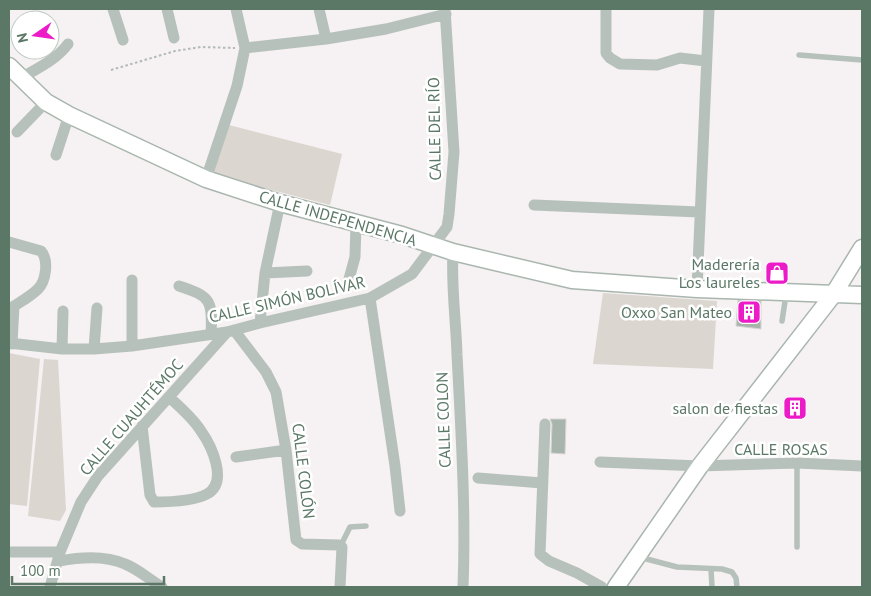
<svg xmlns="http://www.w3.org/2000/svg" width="871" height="596" viewBox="0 0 871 596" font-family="'PT Sans',sans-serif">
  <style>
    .green { fill: #dbd6d0 }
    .building { fill: #a7b5ac; stroke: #d7d4d4 }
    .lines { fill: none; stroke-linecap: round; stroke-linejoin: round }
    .secondary-casing { stroke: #a9b6ae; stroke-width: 19 }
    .path { stroke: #b2bab5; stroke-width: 2; stroke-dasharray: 2.5 2.5; stroke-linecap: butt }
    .lane { stroke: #b7c1bb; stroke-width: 5.5 }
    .street { stroke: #b7c1bb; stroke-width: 11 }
    .secondary { stroke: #fff; stroke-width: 16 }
    .labels { text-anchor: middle; stroke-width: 5; stroke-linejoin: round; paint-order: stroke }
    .street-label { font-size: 16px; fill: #5b7866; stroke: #fff }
    .poi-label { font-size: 16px; fill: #5b7866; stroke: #fff; text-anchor: end }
  </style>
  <rect width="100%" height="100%" fill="#f6f1f2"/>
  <path class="green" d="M225,124L342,154L330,205L213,175Z
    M603,293L717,301L713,369L593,364Z
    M9,353L40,359L27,506L9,504Z
    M44,359L58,360L66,510L60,521L28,516Z"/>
  <path class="building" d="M738,300L761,301V329L736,326Z
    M550,419H566L565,454L551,453L552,424Z"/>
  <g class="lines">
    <g class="secondary-casing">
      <path id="secondary" d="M9,66L46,102L69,115L206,179L280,203L402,235L453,252L572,280L697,289L862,295
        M616,587L700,466L833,295L862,248"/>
    </g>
    <path class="path" d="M111,70L175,51L201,47L235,48"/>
    <path class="lane" d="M799,55L862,60
      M782,321L786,295
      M797,463V547
      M341,545L350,527L366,526
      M639,557L677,567L722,569L732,572L736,578L737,587
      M711,569L712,587"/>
    <path class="street" d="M113,9L123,40
      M167,9L174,38
      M319,9L326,39
      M606,9V53L610,58L620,64L657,65L680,58L706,61
      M245,48L326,39L386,29L446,14
      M21,78C38,68 56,60 68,44
      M17,132L46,102
      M56,155L69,115
      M206,179L237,86L245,48L236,9
      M534,205L699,212
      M9,242L41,251C49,260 46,281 38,289C31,296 22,301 14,306
      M453,252C451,286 456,320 457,355C461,431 466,511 463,587
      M265,273L307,271
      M349,279L355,257L356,224
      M132,280V346
      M179,286C210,296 213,300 211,333
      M697,289L709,9
      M370,298L395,466L400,511
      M260,323L265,273L280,203
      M234,330L266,372L276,392L286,450L296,540L302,544L339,545L342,547L340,587
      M9,343L62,349H94L132,346L227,332L260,323L370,298L412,274L447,227L449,214L454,152L445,9
      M12,344L14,306
      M62,349L63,311
      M94,349L97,308
      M545,424L540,554L549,561L577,573L602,587
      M142,426L150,495L154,502C169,502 194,501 207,494C229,482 211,445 201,431C193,418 180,407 169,397
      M236,457L286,450
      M600,462L700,466L797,463L862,466
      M478,478L542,483
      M9,552H60
      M59,561C80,557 105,555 125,564C138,569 150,580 162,587
      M50,587L60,552L81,502L98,476L227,332"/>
    <use href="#secondary" class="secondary"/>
  </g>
  <defs>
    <g id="shop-square" transform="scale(1.25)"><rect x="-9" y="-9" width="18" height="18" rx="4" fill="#ec1bc7" stroke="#fff"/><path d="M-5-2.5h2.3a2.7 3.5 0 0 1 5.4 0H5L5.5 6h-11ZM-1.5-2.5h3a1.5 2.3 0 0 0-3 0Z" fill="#fff"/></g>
    <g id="building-square" transform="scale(1.25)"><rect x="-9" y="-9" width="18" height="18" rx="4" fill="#ec1bc7" stroke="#fff"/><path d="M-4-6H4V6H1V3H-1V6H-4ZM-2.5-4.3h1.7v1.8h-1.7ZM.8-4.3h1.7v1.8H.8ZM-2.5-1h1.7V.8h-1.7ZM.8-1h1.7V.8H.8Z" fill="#fff"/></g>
  </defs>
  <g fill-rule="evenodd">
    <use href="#shop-square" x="777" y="273"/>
    <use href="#building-square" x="749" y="312"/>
    <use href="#building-square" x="795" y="408"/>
  </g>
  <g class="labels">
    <g class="street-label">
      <text transform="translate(434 129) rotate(-91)" y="6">CALLE DEL RÍO</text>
      <text transform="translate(338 218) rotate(16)" y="6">CALLE INDEPENDENCIA</text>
      <text transform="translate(287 299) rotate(-13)" y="6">CALLE SIMÓN BOLÍVAR</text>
      <text transform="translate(131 417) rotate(-49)" y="6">CALLE CUAUHTÉMOC</text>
      <text transform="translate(443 420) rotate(-92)" y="6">CALLE COLON</text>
      <text x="781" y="455">CALLE ROSAS</text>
      <text transform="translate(304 471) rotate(83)" y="6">CALLE COLÓN</text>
    </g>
    <g class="poi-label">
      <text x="760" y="270">Maderería<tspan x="760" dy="18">Los laureles</tspan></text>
      <text x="732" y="318">Oxxo San Mateo</text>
      <text x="778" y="414">salon de fiestas</text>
    </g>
  </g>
  <rect width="871" height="596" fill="none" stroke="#5b7866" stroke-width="20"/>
  <g transform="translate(35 35) rotate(257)"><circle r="24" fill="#ffffff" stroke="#bdc9c2"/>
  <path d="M0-4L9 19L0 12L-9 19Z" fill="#ec1bc7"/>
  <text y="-8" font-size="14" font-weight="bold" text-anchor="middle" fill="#5b7866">N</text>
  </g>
  <path d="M12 576v8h152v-8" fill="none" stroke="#5b7866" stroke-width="2.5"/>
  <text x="20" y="576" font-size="15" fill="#5b7866" stroke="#ffffff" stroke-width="4" paint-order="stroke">100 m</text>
</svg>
